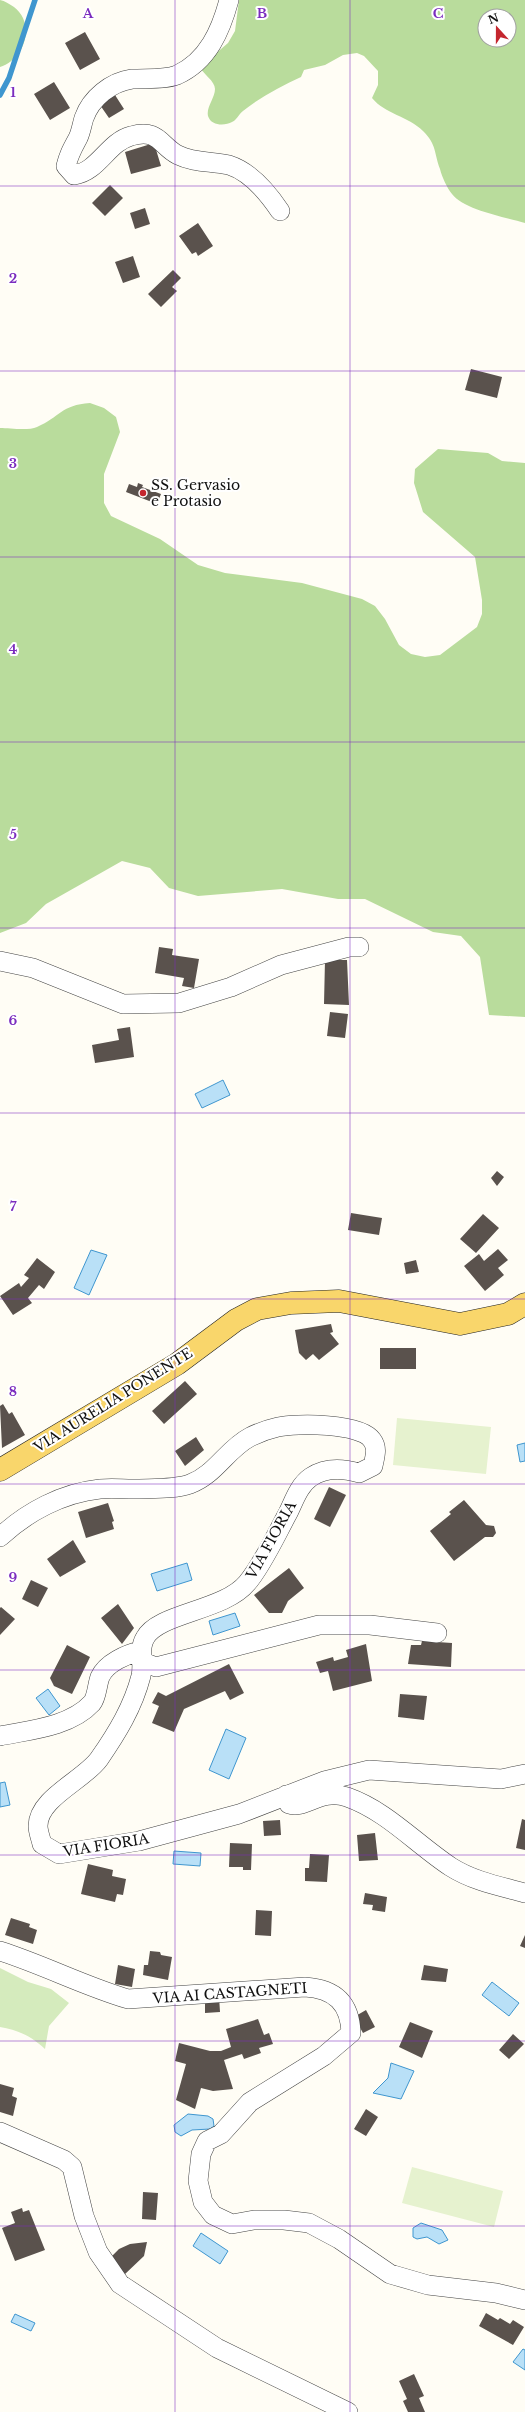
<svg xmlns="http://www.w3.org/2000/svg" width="525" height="2412" viewBox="0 0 525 2412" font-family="'Libre Baskerville',serif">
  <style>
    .green { fill: #d5ebbd }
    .forest { fill: #b9dc9c; fill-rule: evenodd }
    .pitch { fill: #e6f2cf }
    .water { fill: #b9e0f7; stroke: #3f96cf }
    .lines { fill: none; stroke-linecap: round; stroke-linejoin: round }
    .stream { stroke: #3f96cf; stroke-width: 5.5 }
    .building { fill: #5a524d }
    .minor-casing { stroke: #444; stroke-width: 20 }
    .primary-casing { stroke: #222; stroke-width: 23 }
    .minor { stroke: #fff; stroke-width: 19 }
    .primary { stroke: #f9d66b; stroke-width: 22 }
    .grid { fill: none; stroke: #7b2cbf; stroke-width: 1; stroke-opacity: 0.55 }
    .poi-dot { fill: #c4262e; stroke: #fff; stroke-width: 1.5 }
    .labels { text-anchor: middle; stroke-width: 4; stroke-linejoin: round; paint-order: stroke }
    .poi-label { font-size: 14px; fill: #111; stroke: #fff; text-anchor: start }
    .street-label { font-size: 14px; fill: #111; stroke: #fff }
    .grid-label { font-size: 13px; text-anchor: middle; font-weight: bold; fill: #7b2cbf; stroke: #fff; stroke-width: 4; stroke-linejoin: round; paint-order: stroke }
  </style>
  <rect width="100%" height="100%" fill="#fffdf5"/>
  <path class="green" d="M0,1968L28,1982L51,1989L69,2003L49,2026L45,2049C31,2036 18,2030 0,2027Z"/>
  <path class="forest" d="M0,0C5,1 9,4 14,7C36,24 25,59 0,67Z
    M239,0H525V223C505,217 464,210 452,194C447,188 442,177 440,169C434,153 437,145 423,131C408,116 385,114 372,98L378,85V71L364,56L357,53L343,55L325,65L304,70L301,77C282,86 260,97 243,111C239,114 236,121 232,122C225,126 211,126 208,116C206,107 215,98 215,89C215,81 203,74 200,67L228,43L235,31ZM485,16H509V40H485Z
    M90,403L104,408L116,417L120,432L104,474V503L111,516L160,539L198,565L225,573L302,583L362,599L375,606L385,619L399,645L411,654L425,657L440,655L477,627L482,614V600L475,557L423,512L414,483L415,469L438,449L488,453L502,461L525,463V1017L489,1015L480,957L461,936L433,932L365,899H338L282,889L198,896L169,888L150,868L122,861L46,904L26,923L0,933V428C10,428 28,431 37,427C60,417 61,405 90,403Z"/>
  <path class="pitch" d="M397,1418L491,1427L486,1474L393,1465Z
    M412,2167L503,2191L494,2227L402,2203Z"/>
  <path class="water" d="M223,1080L230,1095L202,1108L195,1094Z
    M91,1250L107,1255L89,1295L74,1288Z
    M525,1443V1461L520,1462L517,1445Z
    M187,1563L192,1580L157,1591L151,1574Z
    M235,1613L240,1626L213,1635L209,1621Z
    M48,1689L60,1706L49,1715L36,1698Z
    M226,1729L246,1738L229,1779L209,1770Z
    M5,1782L10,1805L0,1807V1783Z
    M174,1851L201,1853L200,1866L173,1864Z
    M492,1982L519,2003L509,2016L482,1995Z
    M391,2063L414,2071L401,2099L373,2093L388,2078Z
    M188,2114L208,2116L213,2119L214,2126L210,2129L192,2130L181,2136L175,2132L174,2125Z
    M421,2223L442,2230L448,2240L439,2244L427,2237L417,2239L413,2237V2228Z
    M201,2233L228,2251L220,2264L193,2246Z
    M15,2314L35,2323L31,2331L11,2322Z
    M523,2349L525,2350V2370L513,2362Z"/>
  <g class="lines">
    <path class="stream" d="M0,95L9,78L35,0"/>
  </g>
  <path class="building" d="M85,32L100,59L80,70L65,43Z
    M54,82L70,108L50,120L34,94Z
    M115,95L124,109L109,118L100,105Z
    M154,143L161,166L131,174L125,152Z
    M110,185L123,198L105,216L92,203Z
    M145,208L150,224L135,229L130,213Z
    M198,223L213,246L198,256L196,252L192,254L179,236Z
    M133,256L140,277L123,283L115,262Z
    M173,270L181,278L172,287L177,291L161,307L148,294Z
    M471,369L502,377L497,398L465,390Z
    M138,483L143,485L142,487L161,494L157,504L126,492L129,484L137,487Z
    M159,947L173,949L172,955L199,959L194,988L182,986L184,978L155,973Z
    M325,960H347L349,1005L324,1004Z
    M330,1012L348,1014L345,1038L327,1036Z
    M130,1027L134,1057L95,1063L92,1045L119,1040L117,1029Z
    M497,1171L504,1177L497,1186L491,1178Z
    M351,1213L382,1218L379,1235L348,1230Z
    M483,1214L499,1228L476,1253L460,1239Z
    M498,1249L508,1260L498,1268L504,1275L485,1291L464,1266L479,1254L484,1261Z
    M37,1258L55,1272L44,1289L39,1285L28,1298L32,1303L13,1315L0,1296L19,1283L21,1287L29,1278L24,1275Z
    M416,1260L419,1272L406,1274L404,1263Z
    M331,1324L333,1332L330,1333L339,1344L319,1360L313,1354L306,1360L299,1353L295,1330Z
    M380,1348H416V1369H380Z
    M185,1381L197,1394L164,1424L152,1411Z
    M3,1404L9,1414L12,1412L25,1435L2,1448L0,1406Z
    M196,1437L204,1450L185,1466L175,1451Z
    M329,1487L346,1495L330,1527L314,1519Z
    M464,1500L486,1525L494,1526L496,1533L493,1537H485L454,1561L430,1531L451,1514L449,1512Z
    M108,1503L114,1521L112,1522L114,1529L86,1538L78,1512Z
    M73,1540L86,1562L60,1577L47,1559Z
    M289,1568L304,1588L288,1601L282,1613H269L254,1595Z
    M31,1580L48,1588L38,1607L22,1599Z
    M118,1604L134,1628L122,1644L101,1618Z
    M1,1607L15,1619L0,1635V1608Z
    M422,1641L452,1643L451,1667L408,1664L411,1645H421Z
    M366,1644L372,1681L333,1691L328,1671L320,1673L316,1662L333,1657L334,1661L348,1657L346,1650Z
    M67,1645L90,1657L72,1694L54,1686L50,1678Z
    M229,1664L244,1693L230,1700L225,1691L184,1709L174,1732L152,1723L159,1706L152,1703L158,1692L166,1696Z
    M400,1694L427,1696L424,1720L398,1717Z
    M522,1819L525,1820V1850L516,1848Z
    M280,1820L281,1835L264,1836L263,1821Z
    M375,1833L378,1860L359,1861L357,1835Z
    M230,1843L252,1844L251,1870H243V1867H229Z
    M310,1854L329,1855L327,1882L305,1881V1868H309Z
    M88,1864L113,1870L112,1876L126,1879L123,1895L117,1894L115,1902L81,1894Z
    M365,1893L387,1897L385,1912L372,1910L373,1905L363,1904Z
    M256,1910L272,1911L271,1936L255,1935Z
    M11,1918L30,1924L29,1927L37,1930L33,1944L5,1935Z
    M525,1935V1948L520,1946Z
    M150,1951L160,1952L161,1955L172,1957L168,1980L143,1975L144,1965H148Z
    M118,1965L135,1969L132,1987L115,1984Z
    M424,1965L448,1969L446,1982L421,1980Z
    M219,1996L220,2012L205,2013V1997Z
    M366,2010L375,2027L363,2033L354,2017Z
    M258,2019L264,2035L269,2033L273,2044L259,2048L261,2053L244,2059L242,2054L224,2060L233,2089L213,2091L201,2088L195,2109L176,2100L186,2064L175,2061L179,2043L210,2051H221L231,2047L226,2029Z
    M410,2022L433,2031L422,2058L399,2047Z
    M513,2034L524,2044L509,2059L499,2050Z
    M0,2084L14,2088L12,2096L17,2098L13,2116L0,2112Z
    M366,2109L378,2117L366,2136L354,2129Z
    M143,2192L158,2193L156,2220L142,2219Z
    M22,2208L23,2212L29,2210L45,2250L15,2261L2,2228L15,2223L11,2212Z
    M147,2242L144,2256L124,2275L109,2259L119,2249L130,2244Z
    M486,2313L498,2320L500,2318L510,2324L513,2320L524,2327L513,2345L479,2326Z
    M414,2374L424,2396L419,2398L425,2412H408L403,2401L407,2399L399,2381Z"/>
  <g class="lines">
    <g class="minor-casing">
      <path id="minor" d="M229,0C221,30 208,61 177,75C165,80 146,78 132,79C111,82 91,98 84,118C82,124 81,132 78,138C72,149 69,154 66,166L74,175C98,172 108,142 131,136C159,128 160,146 178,155C194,163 212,161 229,165C251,172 268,193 280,211
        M0,961L33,968L123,1004L179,1003L231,987L281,965L349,947H359
        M0,1537C27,1512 62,1493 100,1489C111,1488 122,1489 133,1489C151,1488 173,1490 190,1484C215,1475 227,1449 250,1437C258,1433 269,1429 278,1427C296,1423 361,1423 372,1440C378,1448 375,1456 373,1466L359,1473C342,1468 326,1467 311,1477C299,1485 294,1501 288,1513C277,1533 262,1566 247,1583C224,1611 158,1613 145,1638C138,1650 144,1663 141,1676C133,1707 117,1733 99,1759C84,1780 38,1798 38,1826C38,1832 41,1839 42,1844L59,1854L139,1841L239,1814L324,1781L369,1770L501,1779L525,1774
        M141,1661L156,1667L319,1625H370L437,1633
        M0,1736C29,1730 70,1727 92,1703C97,1697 97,1685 100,1677C106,1663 127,1654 140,1651
        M286,1795L289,1804C304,1810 321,1788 347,1797C387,1811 416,1844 451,1867C473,1881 499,1886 525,1893
        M0,1951C44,1965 84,1986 128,1999L305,1987C335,1989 350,2003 351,2033L324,2056L250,2102L221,2134L207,2141L201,2154L198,2181L203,2202L213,2215L232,2224L254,2220H284L309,2223L339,2239L390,2274L428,2285L496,2293L525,2300
        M0,2132L64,2160L72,2167L84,2216L98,2252L120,2284L217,2348L348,2412"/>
    </g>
    <g class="primary-casing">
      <path id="primary" d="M0,1470L177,1364L236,1320L257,1309L291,1303L339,1301L460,1324L508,1314L525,1304"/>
    </g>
    <use href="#minor" class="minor"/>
    <use href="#primary" class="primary"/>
  </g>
  <path class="grid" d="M175,0V2412M350,0V2412M0,186H525M0,371H525M0,557H525M0,742H525M0,928H525M0,1113H525M0,1299H525M0,1484H525M0,1670H525M0,1855H525M0,2041H525M0,2226H525"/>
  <circle class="poi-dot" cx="143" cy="493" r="4"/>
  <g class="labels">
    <g class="poi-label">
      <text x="151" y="490">SS. Gervasio<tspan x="151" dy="16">e Protasio</tspan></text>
    </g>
    <g class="street-label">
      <text transform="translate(113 1400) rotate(-32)" y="5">VIA AURELIA PONENTE</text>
      <text transform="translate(271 1540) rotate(-61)" y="5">VIA FIORIA</text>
      <text transform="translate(106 1845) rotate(-9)" y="5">VIA FIORIA</text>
      <text transform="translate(230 1993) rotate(-4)" y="5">VIA AI CASTAGNETI</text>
    </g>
  </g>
  <g class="grid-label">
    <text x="88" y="18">A</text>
    <text x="262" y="18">B</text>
    <text x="438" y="18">C</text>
    <text x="13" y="97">1</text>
    <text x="13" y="283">2</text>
    <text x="13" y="468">3</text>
    <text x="13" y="654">4</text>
    <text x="13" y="839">5</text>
    <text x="13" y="1025">6</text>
    <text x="13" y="1211">7</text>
    <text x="13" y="1396">8</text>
    <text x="13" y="1582">9</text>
  </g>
  <g transform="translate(497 28) rotate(339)"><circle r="19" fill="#ffffff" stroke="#a0a0a0"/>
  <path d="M0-3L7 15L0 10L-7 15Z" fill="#c4262e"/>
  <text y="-6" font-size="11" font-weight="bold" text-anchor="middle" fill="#111111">N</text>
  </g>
</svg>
